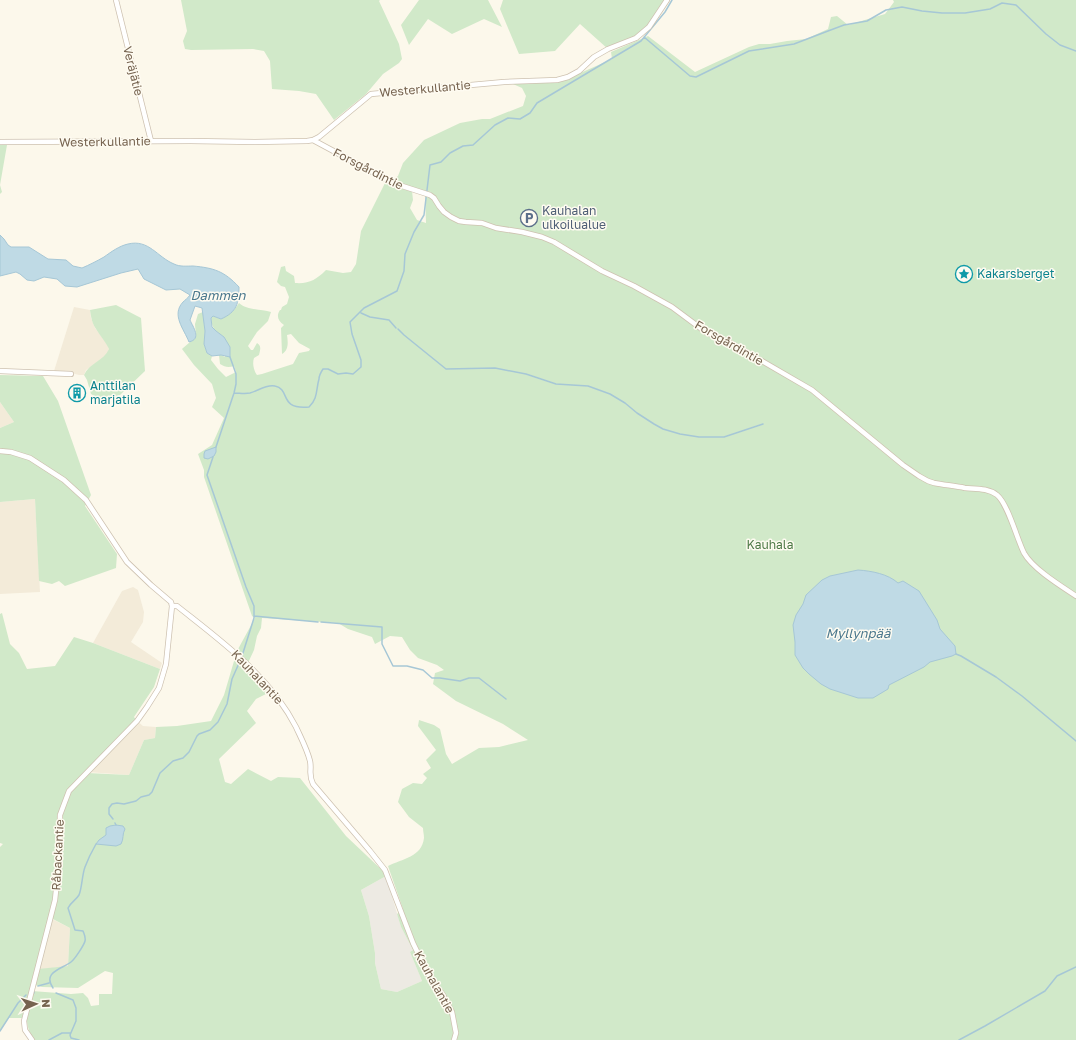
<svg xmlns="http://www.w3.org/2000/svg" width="1076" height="1040" viewBox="0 0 1076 1040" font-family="'Golos Text',sans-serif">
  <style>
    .residential { fill: #f3ebd9 }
    .industrial { fill: #edeae3 }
    .green { fill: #d1e9c9; fill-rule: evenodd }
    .water { fill: #bfdae5; stroke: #a6c7d6 }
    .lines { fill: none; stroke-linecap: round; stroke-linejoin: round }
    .stream { stroke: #a6c7d6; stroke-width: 1.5 }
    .minor-casing { stroke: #cec2b1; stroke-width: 6 }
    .minor { stroke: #fff; stroke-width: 4.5 }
    .labels { text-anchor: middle; stroke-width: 3; stroke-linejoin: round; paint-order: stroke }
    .street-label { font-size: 12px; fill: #76634f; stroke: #fefbf1 }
    .service-label { font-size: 12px; fill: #4e5e75; stroke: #fefbf1; text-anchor: start }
    .culture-label { font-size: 12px; fill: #0d838f; stroke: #fefbf1; text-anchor: start }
    .park-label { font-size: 12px; fill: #4e7a47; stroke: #fefbf1 }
    .water-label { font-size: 13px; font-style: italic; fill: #4c798e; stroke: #fefbf1 }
  </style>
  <rect width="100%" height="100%" fill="#fcf8eb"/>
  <path class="residential" d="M74,307L90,310L91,318L95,328L107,344L109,349L107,355L86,370L84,375H79L64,371H54Z
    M0,402L14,422L0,428Z
    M35,499L40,592L0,594V502Z
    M133,587L138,590L144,612L143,622L131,642L162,663L160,669L93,643L122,591Z
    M137,721L143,726L156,727L155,738L144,740L129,775L87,772Z
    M50,918L70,928L68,966L37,970Z"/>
  <path class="industrial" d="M386,876L401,927L413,950L410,952L422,981L397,992L381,989L375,963V953L369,916L361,890Z"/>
  <path class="green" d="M181,0H380L379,1L399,44L402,59L399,63L383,74L366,94L334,120L316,94L299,91L272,89L270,61L264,51L253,49L191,50L185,49L183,41L187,31Z
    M419,0H488L502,27L484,19L452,34L428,19L409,45L401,25Z
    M503,0H667L649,27L636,38L608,49L580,24L555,51L519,54L500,9Z
    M893,0H1076V1040H456L458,1033L452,1024L454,1034L452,1040H34C22,1021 28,1011 32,991L71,994L83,993L88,998L91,1006L99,1005V994H112L113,973L105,971L78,988L42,987L35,985V972L22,1018H9L0,1031V847L3,844L0,843V614L2,613L10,644L19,653L27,669L55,666L74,637L93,643L160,669L154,687L134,717L137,721L87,773L129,775L144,740L155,738L156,727L177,726L211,721L224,695L237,651L255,618L252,616L204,477V470L198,454L212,445L224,418L212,407L216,398L212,384L194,365L182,349C185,346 194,339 195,338C197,334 195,329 195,324C196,321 197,317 198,314L203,312L205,331L204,344L207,353L212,356L211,360L218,369L226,377L236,372L234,366C228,368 225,367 220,364L219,355H221L225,357L224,337C215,331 212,329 211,318L213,316L221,319L234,310L239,303C246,310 261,309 271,312L268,321L257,332L248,346L251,350H253L257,343C262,346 260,350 259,355L254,358C252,364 254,371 257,375L262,374L293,364L299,353L309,351L310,349L299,343L291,334L287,335C288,342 289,350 282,354L281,328L284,325C278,321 276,316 280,310H281L282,307L287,304L289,297L285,287L281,286L277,282L281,267L285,266L286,271L294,276L295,283C309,284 316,280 326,270L343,273L351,272L356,264L361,231L386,181L398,188L412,191L413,200L410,208L417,220L426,223L425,192L392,181L398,176L403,163L424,140L460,123L482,119H490L523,106L526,96L522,88L513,84L569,78L612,59L611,52L648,36L695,72L749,47L759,44H770L787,41L806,39L828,29L831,17L837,16L848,25L885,14L894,2ZM262,618L338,623L348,629L372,637L375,644L390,636L402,637L410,650L418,658L437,665L444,670L435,673L433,684L456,701L503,724L528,740L499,747L479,748L452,764L446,754L440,729L434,725L419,720L418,726L436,750L426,760L431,768L423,774L427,778L422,784L413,783L402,789L398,802L409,817L423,828C423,831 424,835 424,838C422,857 402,859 388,866L403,909L397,914L401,927L413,950L410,952L422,981L397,992L381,989L375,963V953L369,916L361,890L386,876L384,872L346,836L300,778L278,777L271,781L248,769L231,784L225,782L219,759L256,723L247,711L256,699L266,694L274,698L275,696L247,665L254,650L257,636L261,628ZM51,918L70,928L68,966L38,969Z
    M0,145H7L0,185L2,192L0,194Z
    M116,305L141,318L145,371L120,395L100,399L91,394L87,380L84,375C89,363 104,361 109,349C106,342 100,336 96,329C92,323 91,317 90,310Z
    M0,375L43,376L58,401L91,495L85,506L117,554L116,568L65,586L59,581L52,584L39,581L35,499L0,502V428L14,422L0,402Z"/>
  <path class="water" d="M0,235L4,239L8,245L11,247H29L48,259L66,260L73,266L82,268C89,265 97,261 104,257C111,252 119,246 128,244C149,239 157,257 174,264C180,267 187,266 193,266C214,268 224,271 239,287C239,303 237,312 221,319L213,316L211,318L212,327L216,331L224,337L230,347V357L221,355L212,356L207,353L204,344L205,331L202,308L195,306L190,320C193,327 202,339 189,342C184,329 171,315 183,302C185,300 188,298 190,295L180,289L166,290L144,279L138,269L121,273L77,287L65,286L57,279L44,277L34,281L27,280L20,274L16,272L0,276Z
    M216,447V452L214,456L208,459L204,458V454L205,451Z
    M858,570C872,571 888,574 898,583L903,581L919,591L937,620L940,629L955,646L956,654L952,656L930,662L924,667L889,685L888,689L873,698H858L830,689L821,684L809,674L803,668L795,655V642L793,625L796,615L803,604L806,595L822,580L830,576Z
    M116,825L123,826L125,829C122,834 124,839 121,844L116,846L96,844L99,840L106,835V828L110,826Z"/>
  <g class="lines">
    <path class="stream" d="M644,37L690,76L696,77L749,51L794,44L828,31L844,25L867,21L886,10L902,7L922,11L942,13H965L990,9L1002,3L1016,5L1046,34L1060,45L1076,51
      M361,313L370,317L389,320L396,328
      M398,329L404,335L446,369L495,368L526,374L556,384L588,386L610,394L625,403L637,413L654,424L663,429L680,434L699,437H724L763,424
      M234,393C239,393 245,394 250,393C258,391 266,384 275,386C291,389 278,410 309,407C318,399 316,389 319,379C319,376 321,372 323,369H328L338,374L346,373L353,374L361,367V360L352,334L350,322L364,308L397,291L404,271L405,254L414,232L424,215L430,165L441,162L450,153L463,146L473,145L495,125L508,118L520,119L530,113L537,103L641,41L665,12L672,0
      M216,447L234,393L236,384V374L230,357
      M213,457L207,475L246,587L254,606V618L242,656
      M254,616L318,622
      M321,622L382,627V644L393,666H407L423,670L432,678H440L460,681L469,678H479L506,699
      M956,654L961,656L996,677L1022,696L1076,741
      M113,819L109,814V808L112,804L117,803L124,804L136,801L141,797L149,795L152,792L160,773L173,761L183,758L189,752L197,736L199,734L210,730L218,722L227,704L232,679L240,661
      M115,823L116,825
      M38,986L49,983
      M53,988C42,972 62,969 71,962C75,959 84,945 85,941C86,937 84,934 83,931L75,930L68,908C71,902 76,900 79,895C82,888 82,875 85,867C88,859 92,851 96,844
      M34,993V992
      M56,993L73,1000L76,1008V1021L70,1035L71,1038L79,1040
      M0,1031L18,1003L26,995
      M49,1040L62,1033H70
      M959,1040L985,1026L1045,991L1057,976L1076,967"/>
    <g class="minor-casing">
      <path id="minor" d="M116,0L151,141
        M313,140L393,183L430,195L434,198L439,206L444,212L451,217L459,221L466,222L482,223L496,228L522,232L542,237L554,242L602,271L634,286L672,307L707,333L731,343L812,390L903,465L919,476L928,481L934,483C945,485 955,486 965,488C976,489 988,488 997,495C1008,504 1017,539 1024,553C1033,569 1061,586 1076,596
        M0,142L190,141L255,142L307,141L313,140L319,137L371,94L504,82L557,80L568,77L579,71L594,57L608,49L636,38L649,27L667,0
        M0,371L71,374
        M0,451L11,452L30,458L64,480L86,500L127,562L151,585L171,602L172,606H177C221,641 270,676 296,727C301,738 307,749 310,761C312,770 308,774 313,784L370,851L385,870L413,943L428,974L443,995L452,1012L456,1033L454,1040
        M32,1040L25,1030L24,1021L55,900L59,862L60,815L69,791L137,721L147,707L159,688L166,664L172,606"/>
    </g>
    <use href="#minor" class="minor"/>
  </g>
  <defs>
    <g id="parking-ring" transform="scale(0.9)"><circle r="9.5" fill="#fefbf1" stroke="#5c6f8a" stroke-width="1.5"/><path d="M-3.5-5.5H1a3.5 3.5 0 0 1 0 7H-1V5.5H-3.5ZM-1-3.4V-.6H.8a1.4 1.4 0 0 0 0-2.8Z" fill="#5c6f8a"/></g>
    <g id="sight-ring" transform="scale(0.9)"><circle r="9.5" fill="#fefbf1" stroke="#0f9aa8" stroke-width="1.5"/><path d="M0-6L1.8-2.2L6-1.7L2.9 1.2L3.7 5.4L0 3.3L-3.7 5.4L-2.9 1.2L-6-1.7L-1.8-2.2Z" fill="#0f9aa8"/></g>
    <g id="building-ring" transform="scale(0.9)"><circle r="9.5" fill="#fefbf1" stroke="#0f9aa8" stroke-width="1.5"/><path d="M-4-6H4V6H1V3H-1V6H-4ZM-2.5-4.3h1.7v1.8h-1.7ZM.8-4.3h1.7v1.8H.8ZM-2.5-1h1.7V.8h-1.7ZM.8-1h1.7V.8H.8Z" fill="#0f9aa8"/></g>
  </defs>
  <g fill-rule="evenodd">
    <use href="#parking-ring" x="529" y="218"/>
    <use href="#sight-ring" x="964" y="274"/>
    <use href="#building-ring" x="77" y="393"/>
  </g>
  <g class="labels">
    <g class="street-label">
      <text transform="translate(133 71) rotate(76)" y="4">Veräjätie</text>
      <text transform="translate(425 89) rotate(-5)" y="4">Westerkullantie</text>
      <text transform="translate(105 142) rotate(-1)" y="4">Westerkullantie</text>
      <text transform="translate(368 169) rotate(27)" y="4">Forsgårdintie</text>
      <text transform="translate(729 343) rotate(30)" y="4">Forsgårdintie</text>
      <text transform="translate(257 677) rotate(47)" y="4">Kauhalantie</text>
      <text transform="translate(58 855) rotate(-87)" y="4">Råbackantie</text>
      <text transform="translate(434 982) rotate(61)" y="4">Kauhalantie</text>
    </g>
    <g class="service-label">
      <text x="542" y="215">Kauhalan<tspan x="542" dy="14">ulkoilualue</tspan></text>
    </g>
    <g class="culture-label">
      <text x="977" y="278">Kakarsberget</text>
      <text x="90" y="390">Anttilan<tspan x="90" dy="14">marjatila</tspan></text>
    </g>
    <g class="park-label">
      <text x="770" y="549">Kauhala</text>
    </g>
    <g class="water-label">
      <text x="218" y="300">Dammen</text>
      <text x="858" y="638">Myllynpää</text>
    </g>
  </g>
  <g transform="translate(36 1004) rotate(87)" stroke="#fefbf1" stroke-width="3" paint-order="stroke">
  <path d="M0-3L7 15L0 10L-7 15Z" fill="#76634f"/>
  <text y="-6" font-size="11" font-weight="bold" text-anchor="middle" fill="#76634f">N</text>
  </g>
</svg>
